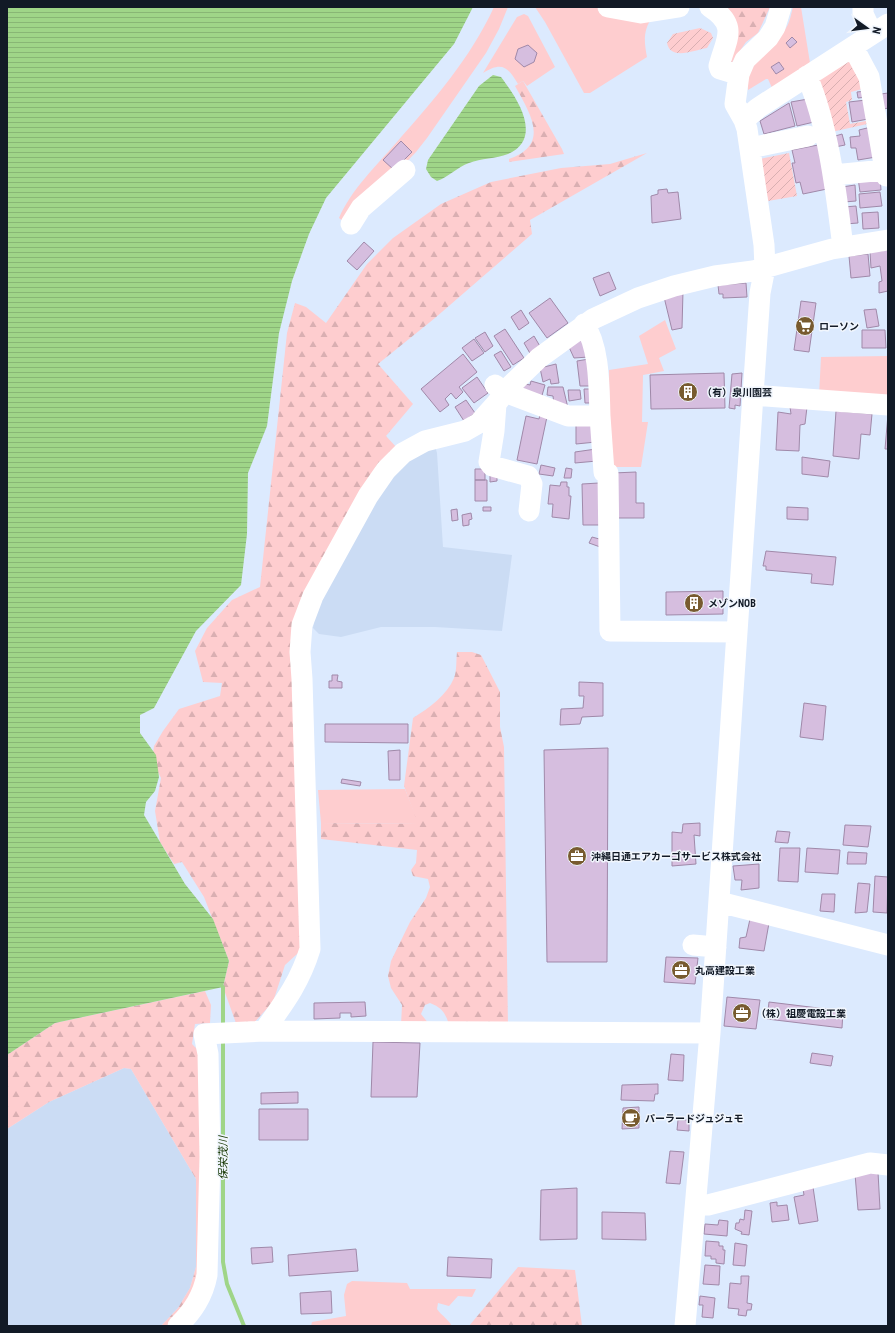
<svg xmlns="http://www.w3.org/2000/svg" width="895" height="1333" viewBox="0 0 895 1333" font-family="'Roboto Condensed','Noto Sans JP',sans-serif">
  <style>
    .built { fill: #cbdcf4 }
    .green { fill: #fecdcf }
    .forest { fill: url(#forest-firs) }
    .garden { fill: url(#garden-furrows) }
    .water { fill: url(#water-rules) }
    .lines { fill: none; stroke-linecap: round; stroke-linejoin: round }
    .stream { stroke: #9fd588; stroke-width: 4 }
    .building { fill: #d6bedf; stroke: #a089a9 }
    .minor { stroke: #fff; stroke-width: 21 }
    .labels { text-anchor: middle; stroke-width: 3; stroke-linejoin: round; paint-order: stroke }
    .poi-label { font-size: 10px; font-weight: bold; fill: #121a26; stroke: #f1f6fd; text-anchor: start }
    .water-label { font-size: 11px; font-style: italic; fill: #163702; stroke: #f1f6fd }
  </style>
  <defs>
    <pattern id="forest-firs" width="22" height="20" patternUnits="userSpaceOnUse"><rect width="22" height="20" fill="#fecdcf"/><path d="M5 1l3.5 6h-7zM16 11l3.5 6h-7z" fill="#d9afb2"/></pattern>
    <pattern id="garden-furrows" width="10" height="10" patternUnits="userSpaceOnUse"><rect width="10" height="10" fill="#fecdcf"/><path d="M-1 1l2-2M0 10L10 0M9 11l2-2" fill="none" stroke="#d9afb2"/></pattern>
    <pattern id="water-rules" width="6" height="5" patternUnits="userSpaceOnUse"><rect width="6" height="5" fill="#9fd588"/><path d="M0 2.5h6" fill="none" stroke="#88b675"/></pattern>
  </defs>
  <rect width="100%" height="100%" fill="#dceafe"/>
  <path class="built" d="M435,446L437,453L443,547L512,555L502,631L435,627H381L341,637L319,634L313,628L316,608L331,576L399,464Z
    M124,1068L131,1069L196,1179V1267L190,1288L178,1308L161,1326H7V1129L49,1102Z"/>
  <path class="green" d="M494,7H508L499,29L486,53L427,138L416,152L347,224L339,218C351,190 376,166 396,143C433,101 470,59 494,7Z
    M535,7H596L652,18C643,30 644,42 647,57L590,93H584L545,22Z
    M793,7H801L810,63L773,90L768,79H766L748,90C744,61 773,50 786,28C790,22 791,14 793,7Z
    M524,14L528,16L555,67L527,86L523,81L518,84C508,67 502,61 483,73L517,17Z
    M665,320L676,349L659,358L664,371L643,375L642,422H648L641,467H610L609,370L648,364L639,336Z
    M888,356V400L819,396L821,357Z
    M405,789L419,824L321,823L318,790Z
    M352,1281L407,1283L410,1289H476L472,1297L458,1296L449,1306L438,1303L437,1309C442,1316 448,1319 452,1326H311L312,1322L346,1316L344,1295L347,1284Z"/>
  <path class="forest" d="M717,7H770L758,33L746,42L731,64Z
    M523,81L562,149L564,154L509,162V159C551,145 530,113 515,86Z
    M647,153L530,220L532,234L435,318L378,364L413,404L386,436L398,449L307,599L308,944L285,965L273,1002L251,1026H237L223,987L229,961L204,897L182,862L174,864L160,842L155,811L161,778L152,760L154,746L163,731L179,709L220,696L222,683L203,682L195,651L207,628L232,600L260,587L287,333L295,303L306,307L326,323L367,264L393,238L441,204L491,182L561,168L610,164Z
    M457,652H472L481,655L500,692V727L504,747L508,1028H450C446,1014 443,1008 430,1003L425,1005L421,1014L429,1024L401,1025L402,1005L391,988L388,976L391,961L410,922L426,898L430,887L428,879L413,876L411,870L416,863L417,850L321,839V823L418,824L404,786L413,718C429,708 447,695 454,678C457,671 456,660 457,652Z
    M205,991L211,1005L210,1023L195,1024L192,1044L203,1055L197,1288L171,1326H161L178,1308L190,1288L196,1267V1179L131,1069L124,1068L49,1102L7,1129V1055L55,1023Z
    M518,1267L575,1270L582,1326H469Z"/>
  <path class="garden" d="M700,28L711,33L713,38L707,48C694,50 671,61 667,43L673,34Z
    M849,61L860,78L862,89L851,92L852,100L846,102L850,124L866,121L867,124L827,133L812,83Z
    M789,153L797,196L768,201L760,159Z"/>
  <path class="water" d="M7,7H473L454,44L326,198L309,234L292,281L279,333L267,426L248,473L247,534L241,585L196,631L154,708L140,715V733L156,755L159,777L155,791L146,802L144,815L185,884L213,919L229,961L223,987L55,1023L7,1055Z
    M493,75L501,77C517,98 544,138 508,154C496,159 481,158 469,163C457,167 449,177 437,181L431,177L426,169L428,160L479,86Z"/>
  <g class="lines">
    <path class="stream" d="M223,987V1027
      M223,1038V1262L227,1284L244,1326"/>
  </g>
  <path class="building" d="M792,37L797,42L790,48L786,43Z
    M528,45L537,53L534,62L524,67L515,59L518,49Z
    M779,62L784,69L776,74L771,67Z
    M866,91L867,97L858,98L857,92Z
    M888,93V108L884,109L881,94Z
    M808,99L814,122L797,126L791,102Z
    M866,100L868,119L852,122L849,102Z
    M789,103L795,126L764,134L760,121Z
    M871,127L876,157L858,160L856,148H851L850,137L860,136L859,130Z
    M842,134L845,145L835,147L832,137Z
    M401,141L412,152L394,170L383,160Z
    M818,145L827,189L803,194L800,182L796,183L792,163H795L792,150Z
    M880,176L881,190L860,192L858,178Z
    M855,185L856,201L844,202L842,187Z
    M667,189L668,193L678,192L681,219L652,223L651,196L658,194V190Z
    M880,192L882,206L860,208L859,194Z
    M856,206L858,223L845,224L844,207Z
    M878,212L879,228L863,229L862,213Z
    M364,242L374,251L357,270L347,261Z
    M888,250V291L879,293V282L882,281L880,266L871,268L870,252Z
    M868,254L870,276L851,278L849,256Z
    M609,272L616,289L600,296L593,278Z
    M746,283L747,297L723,298V294H719L718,285Z
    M683,291L682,328L672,330L664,297Z
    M550,298L568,323L547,338L529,313Z
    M801,301L816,303L809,352L794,350Z
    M876,309L879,326L867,328L864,310Z
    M521,310L529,323L519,330L511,317Z
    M505,329L524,358L513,365L494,336Z
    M862,330H885L886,348H862Z
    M485,332L493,346L485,352L475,338Z
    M534,336L541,348L531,355L524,343Z
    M474,339L484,353L472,361L462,348Z
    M581,339L589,357L574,358L568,345Z
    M501,351L511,367L504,371L494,355Z
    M463,354L477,372L459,387L463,392L456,399L451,393L445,399L449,405L440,412L421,389Z
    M589,359L593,386H580L577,361Z
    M556,364L559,383L551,384L550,379L543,382L540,368Z
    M724,373L725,408L651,409L650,375Z
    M742,373L740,406L735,405V409L729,408L732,374Z
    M477,377L488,393L474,403L462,388Z
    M531,381L545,385L541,399L520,390L522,383L530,385Z
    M548,387H563L568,408L554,404L553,396L547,395Z
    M584,389H590L591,403H585Z
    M568,390H580L581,399L569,401Z
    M466,400L475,413L464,421L455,407Z
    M790,407H807L805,424L800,425L799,451L776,450L778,412L791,414Z
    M541,410L548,412L537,464L517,460L526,416L539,419Z
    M836,411L872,414L870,435L861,434L859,459L833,456Z
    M888,414V449H885Z
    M595,423L596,442L576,444V425Z
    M596,449L597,461L575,463V452Z
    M802,457L830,461L828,477L802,474Z
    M541,465L555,468L553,476L539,474Z
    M566,468L572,469L571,478H564Z
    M475,469H485V480H475Z
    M636,472V503H644V518H615L613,473Z
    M497,473V481L490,482V474Z
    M475,480H487V501H475Z
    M561,482H567V487H569V496H571L569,519L552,517L553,504H548L550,485L560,486Z
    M599,483L600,525H583L582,484Z
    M483,507H491V511H483Z
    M787,507L808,508V520L787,519Z
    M457,509L458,520L452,521L451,510Z
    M471,513L472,519L469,520V525L463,526L462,515Z
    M592,537L603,540V548L589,543Z
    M766,551L836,557L833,585L811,583L812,574L766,570V566H763Z
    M723,591V614L666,615V592Z
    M332,675H338L337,681L342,682V688H329V681H332Z
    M579,682L603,683V716L582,717L580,724L560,725L561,709L583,708L584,696H579Z
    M804,703L826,706L823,740L800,737Z
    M325,724H408V743L325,742Z
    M608,748L607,962H547L544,750Z
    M400,750V780H389L388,751Z
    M342,779L361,782L360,786L341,783Z
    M700,823V836L694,835L696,864L672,866V832L682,833L683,824Z
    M845,825L871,826L868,847L843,845Z
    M777,831L790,832L788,843L775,842Z
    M780,848H800L798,882L778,881Z
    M807,848L840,850L838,874L805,872Z
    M848,852L867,853L866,864H847Z
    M759,864V888L741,890L742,880H735L733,866Z
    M875,876L888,877L887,913L873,912Z
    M858,883L870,884L867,912L855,913Z
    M822,894H835L834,912L820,911Z
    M750,919L769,923L764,951L739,948L740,938L746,937Z
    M666,957L698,958L695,984L664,982Z
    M727,997L760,1000L756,1029L724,1026Z
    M365,1002L366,1016L351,1017V1013H340V1018L314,1019V1003Z
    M769,1002L843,1011L842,1028L767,1019Z
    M373,1042L420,1043L417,1097H371Z
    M812,1053L833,1056L831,1066L810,1063Z
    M671,1054L684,1055L683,1081L668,1080Z
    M658,1084V1094H655L654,1101L621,1100L622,1085Z
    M298,1092V1103L261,1104V1093Z
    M639,1107V1128L622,1129L623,1108Z
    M259,1109H308V1140H259Z
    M678,1120H689V1131L677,1130Z
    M670,1151L684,1152L680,1184L666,1183Z
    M878,1172L880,1209L858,1210L855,1174Z
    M813,1187L818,1221L799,1224L794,1197L804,1195L803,1189Z
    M577,1188V1239L540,1240L541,1190Z
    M777,1202V1206L787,1205L789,1220L772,1222L770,1203Z
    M745,1210L752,1211L749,1235L741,1234L742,1232L735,1229L736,1223H739L740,1219L744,1220Z
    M602,1212L645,1213L646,1240L602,1239Z
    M719,1220L728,1221L727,1236L704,1234L705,1224L718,1225Z
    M706,1241L719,1242V1246H723V1250H725L724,1264L716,1263V1259H711V1256H705Z
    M735,1243L747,1245L745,1266L733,1265Z
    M272,1247L273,1262L252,1264L251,1248Z
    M356,1249L358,1271L289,1276L288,1255Z
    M448,1257L492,1259L491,1278L447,1276Z
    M705,1265L720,1266L719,1285L703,1284Z
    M741,1276H749L747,1303L752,1304L751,1310H747L746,1316L738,1315L739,1309L728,1308L730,1283L741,1284Z
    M331,1291L332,1313L301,1314L300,1293Z
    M700,1296L715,1298L713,1318L702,1317L703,1305H699Z"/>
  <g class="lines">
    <path class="minor" d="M608,7L641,13L679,7
      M710,7C739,26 726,39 719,66L720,69L730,72
      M863,7V14L872,33
      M853,47L869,77L886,176H888
      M807,76C829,128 836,192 843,247
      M744,120L735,104L739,74L745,60L768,38L775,27L781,7
      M750,148L808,136
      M833,175L885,170
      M351,224L361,208L405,170
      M584,324C600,347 599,389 600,416
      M495,385L505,392L568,416H600L604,472L608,473L610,631L737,632
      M753,395L888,405
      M496,404L494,431L489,462L492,466L528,476L532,484L529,511
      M719,902L888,945
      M693,945L716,947
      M264,1031C284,1003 300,982 310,949L302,679L300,652L302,625L313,596L368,496L386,470L403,453L425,441L465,431L479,423L496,404L508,388L539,358L593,319L638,298L674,286L715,276L753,271L832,249L888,240
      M696,1205H708L870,1163L888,1165
      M178,1326C193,1311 203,1296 207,1275L210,1157L208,1054L204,1034L264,1031L710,1033
      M685,1326L710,1033L753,395L760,293L765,268L764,245L747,129L744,120L758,108L888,24"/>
  </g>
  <defs>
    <g id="supermarket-disc" transform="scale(1)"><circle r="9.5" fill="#785b2f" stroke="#f1f6fd"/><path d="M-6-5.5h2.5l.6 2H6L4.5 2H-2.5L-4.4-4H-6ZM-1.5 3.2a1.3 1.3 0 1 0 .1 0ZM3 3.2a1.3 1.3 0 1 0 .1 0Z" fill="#fff"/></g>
    <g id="building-disc" transform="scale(1)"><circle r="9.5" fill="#785b2f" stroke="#f1f6fd"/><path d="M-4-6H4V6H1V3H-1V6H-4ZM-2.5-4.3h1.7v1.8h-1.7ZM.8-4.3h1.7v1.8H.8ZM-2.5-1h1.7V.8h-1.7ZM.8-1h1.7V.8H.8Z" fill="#fff"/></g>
    <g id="office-disc" transform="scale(1)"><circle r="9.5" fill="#785b2f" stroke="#f1f6fd"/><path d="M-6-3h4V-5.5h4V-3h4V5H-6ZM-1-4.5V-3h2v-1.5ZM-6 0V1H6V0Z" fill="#fff"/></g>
    <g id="cafe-disc" transform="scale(1)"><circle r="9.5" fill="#785b2f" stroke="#f1f6fd"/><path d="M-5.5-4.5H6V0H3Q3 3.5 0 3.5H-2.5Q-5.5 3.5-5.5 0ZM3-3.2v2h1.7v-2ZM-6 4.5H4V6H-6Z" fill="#fff"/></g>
  </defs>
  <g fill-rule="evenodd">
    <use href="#supermarket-disc" x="805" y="326"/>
    <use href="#building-disc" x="688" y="392"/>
    <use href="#building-disc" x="694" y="603"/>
    <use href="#office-disc" x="577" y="856"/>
    <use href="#office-disc" x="681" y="970"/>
    <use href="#office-disc" x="742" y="1013"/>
    <use href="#cafe-disc" x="631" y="1118"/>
  </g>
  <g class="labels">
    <g class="poi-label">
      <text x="819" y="330">ローソン</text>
      <text x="702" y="396">（有）泉川園芸</text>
      <text x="708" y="607">メゾンNOB</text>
      <text x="591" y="860">沖縄日通エアカーゴサービス株式会社</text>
      <text x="695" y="974">丸高建設工業</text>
      <text x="756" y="1017">（株）祖慶電設工業</text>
      <text x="645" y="1122">パーラードジュジュモ</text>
    </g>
    <g class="water-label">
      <text transform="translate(223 1158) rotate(-90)" y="4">保栄茂川</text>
    </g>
  </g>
  <rect width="895" height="1333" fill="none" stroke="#121a26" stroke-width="16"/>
  <g transform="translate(867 28) rotate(104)" stroke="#f1f6fd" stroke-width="3" paint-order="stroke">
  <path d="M0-3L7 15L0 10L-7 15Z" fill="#121a26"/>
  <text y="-6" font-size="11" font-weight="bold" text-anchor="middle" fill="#121a26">N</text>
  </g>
</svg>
